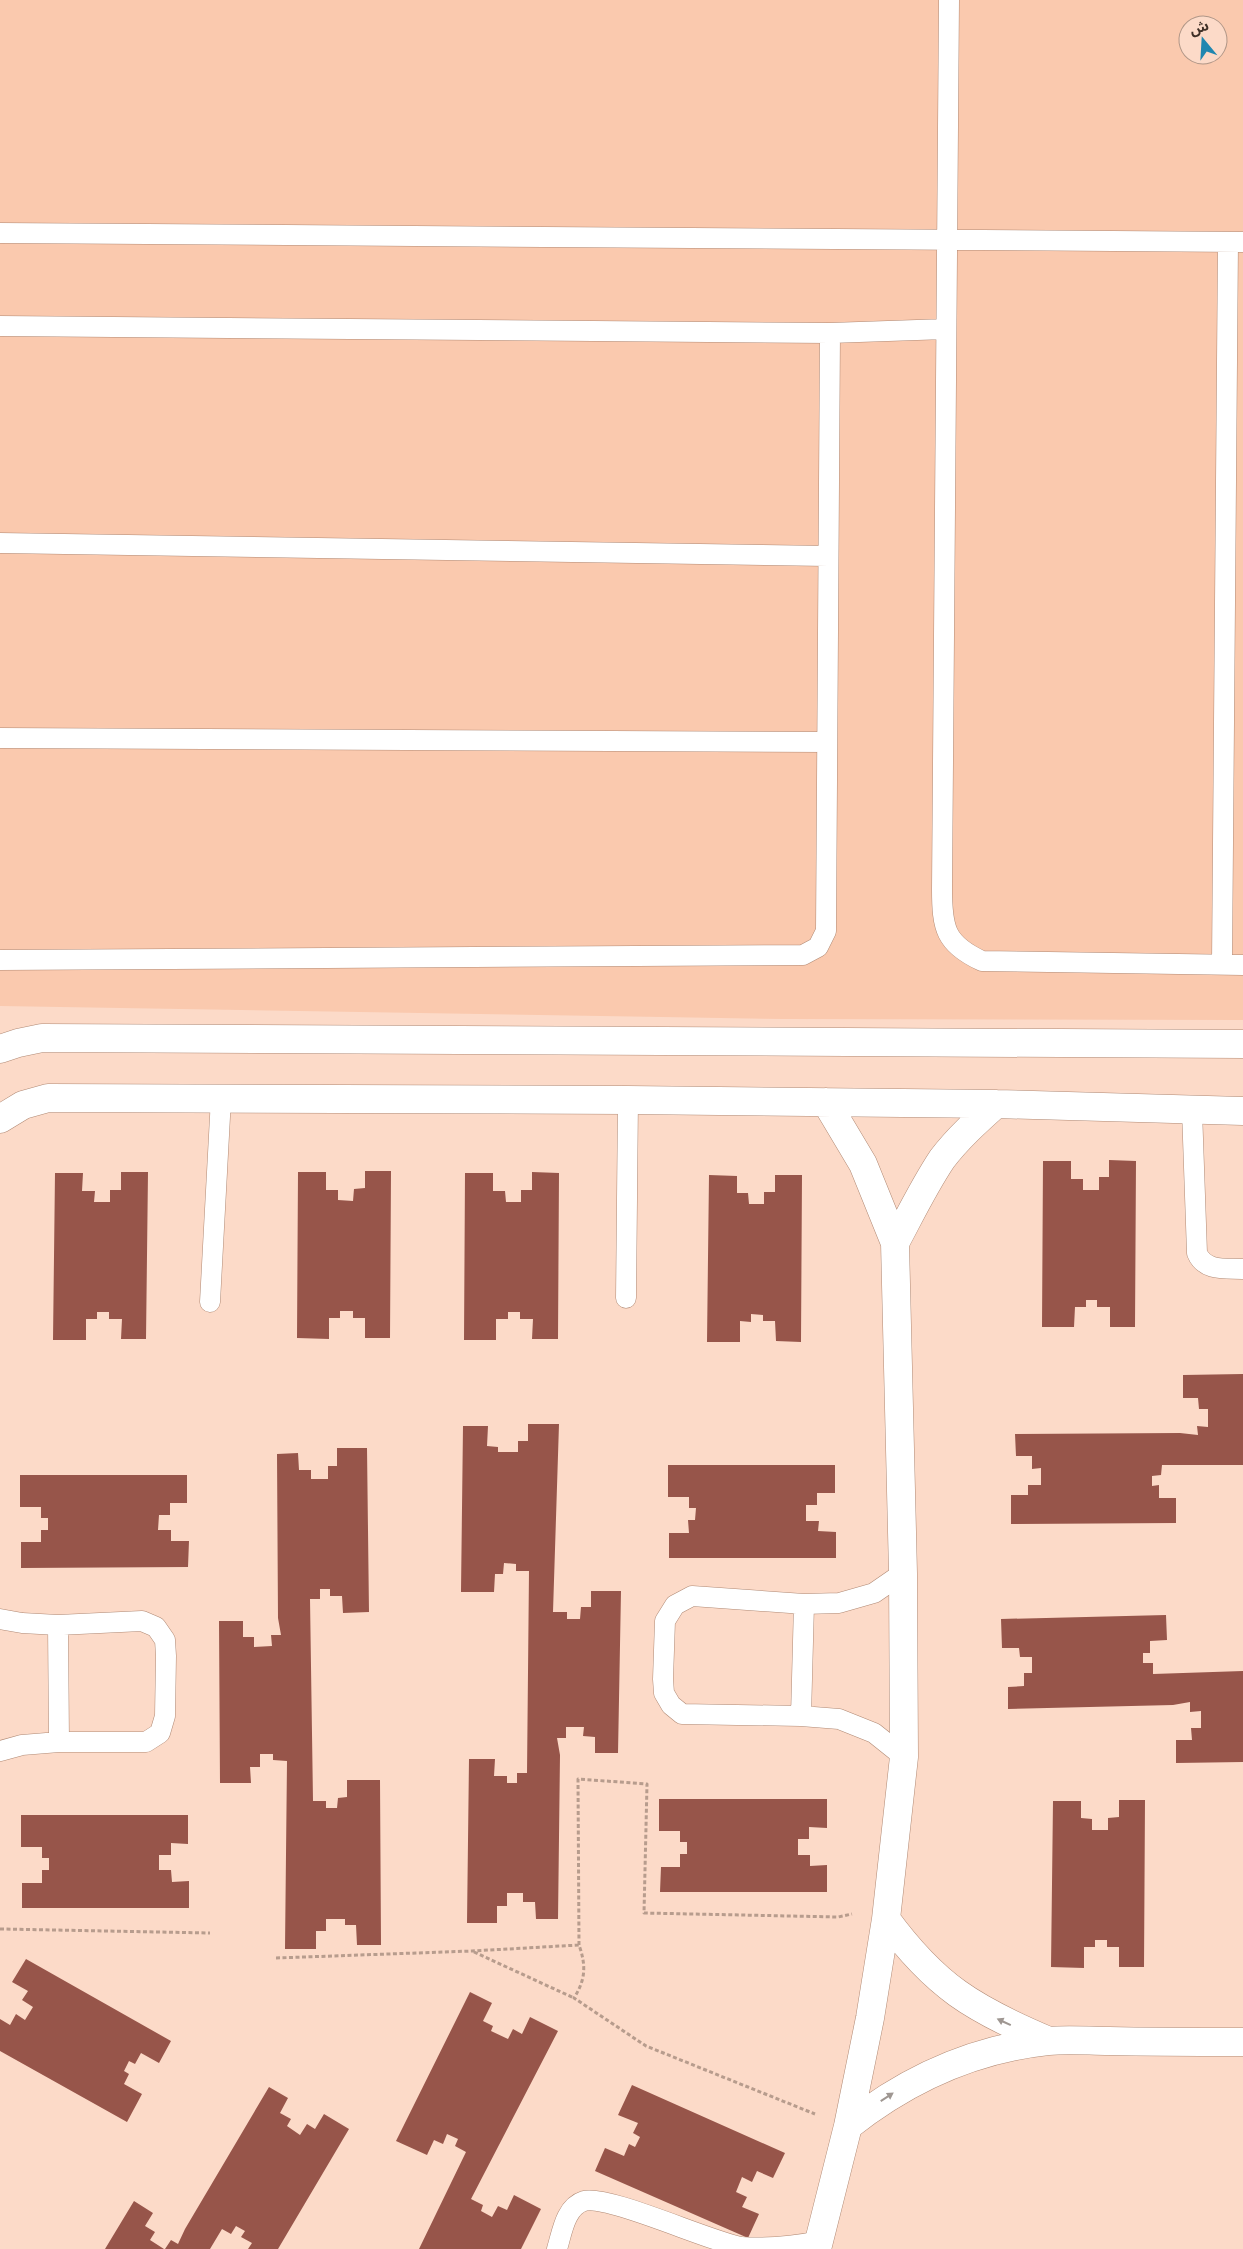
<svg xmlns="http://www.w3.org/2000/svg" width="1243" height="2249" viewBox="0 0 1243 2249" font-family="'Nunito Sans','Noto Sans Arabic',sans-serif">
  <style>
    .built { fill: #fac9ae; fill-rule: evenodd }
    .building { fill: #97554a }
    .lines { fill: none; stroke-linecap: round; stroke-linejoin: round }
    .service-casing { stroke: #b08974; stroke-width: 21 }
    .minor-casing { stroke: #b08974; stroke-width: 29 }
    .path { stroke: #b79c8d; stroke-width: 3; stroke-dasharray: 4 2.5; stroke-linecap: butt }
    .service { stroke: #fff; stroke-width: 20 }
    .minor { stroke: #fff; stroke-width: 28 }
    .oneway { fill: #9f9792 }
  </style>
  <rect width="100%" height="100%" fill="#fcdac8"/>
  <path class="built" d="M0,0H1243V1020L784,1019L0,1006ZM1188,25H1218V55H1188Z"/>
  <path class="building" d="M1109,1160L1136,1161L1135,1327H1110V1307H1097V1300H1086V1307H1075L1074,1327H1042L1043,1161H1071V1179H1083V1190H1099V1177H1109Z
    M365,1171H391L390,1338H365V1318H353V1311H340V1318H329V1339L297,1338L298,1172H326V1190H338V1200L353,1201L354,1189L365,1188Z
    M121,1172H148L146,1339H121L122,1319H109V1312H97V1319H86V1340H53L55,1173H83L82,1191H95L94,1202H110V1190H121Z
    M532,1172L559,1173L558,1339H532L533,1319H520V1312H508V1319H496V1340H464L465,1173H493V1191H505L506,1202H521V1190H532Z
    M709,1175L737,1176V1193H748L749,1204H764V1192H775V1175H802L801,1342L776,1341L775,1321H763V1315L751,1314V1322L740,1321V1342H707Z
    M1243,1374V1465H1162L1161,1475L1152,1476V1486L1159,1485V1498H1176V1523L1011,1524V1495H1028V1485H1041V1468L1032,1469V1456H1016L1015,1434L1180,1433L1198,1435L1197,1426L1208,1427V1409H1199L1198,1398H1183V1375Z
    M528,1424H559L553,1612H567V1619H580L581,1607H591V1591H621L618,1753H595V1737L583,1736L584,1727H566V1738H557L560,1755L558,1919H536L535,1902H523V1893H507V1906H497V1923H467L469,1759H495L494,1776H507V1783H517V1773H527L529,1571H516V1564L504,1563L503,1574H495L494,1592H461L463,1426H488L487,1446L498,1447V1452H518V1441H528Z
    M337,1448H367L369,1612L343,1613L342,1596H330V1589H320V1599H310L313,1801H326V1808H337L338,1798L347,1797V1780H380L381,1945H357L356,1925H345V1919H326V1931H316V1949H285L287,1761L273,1760V1754H260V1767H250L251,1783H220L219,1621H243V1637H254V1647L272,1646L271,1635H281L278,1618L277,1454L298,1453L299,1470H311V1479H328V1466H337Z
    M668,1465H835V1493H817V1505H806V1521H819L818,1531L836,1532V1558H669V1533H689L688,1520H695L696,1508H689V1497H668Z
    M20,1475H187V1503H170V1515H159L158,1530H171V1541H189L188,1567L21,1568V1542H41V1530H48V1518H41V1507H20Z
    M1166,1615L1167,1640L1150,1641V1653H1143V1663H1153V1674L1243,1671V1762L1176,1763V1740H1192L1191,1728H1201V1711L1190,1712V1702L1173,1705L1008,1709V1687L1024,1686V1673H1032V1657H1020L1019,1648H1002L1001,1619Z
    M659,1799H827V1828L809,1827V1839H798V1855H810V1866L827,1865V1892H660L661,1867H680V1854H687V1842H680V1831H659Z
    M1119,1800H1145L1144,1967H1119V1947H1107V1940H1095V1947H1084V1968L1051,1967L1053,1801H1081V1818L1092,1819V1830H1108V1818L1119,1817Z
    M21,1815H188V1844L171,1843V1855H159V1870H171L172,1882L189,1881V1908H22V1883H42V1870H49V1858H42V1847H21Z
    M26,1959L171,2041L159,2063L141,2053L135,2064L129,2061L124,2071L129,2074L124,2084L142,2094L127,2122L0,2051V2019L10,2025L16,2014L25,2020L33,2007L22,2000L28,1991L12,1982Z
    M470,1992L492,2003L483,2021L493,2026L491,2031L508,2039L513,2029L522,2034L530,2017L558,2031L471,2199L483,2205L481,2211L492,2217L498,2206L507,2210L514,2195L541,2209L521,2249H419L466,2152L455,2146L458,2139L447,2134L443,2144L434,2140L427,2155L396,2141Z
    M632,2085L785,2153L773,2178L757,2171L752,2182L742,2177L736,2192L747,2197L742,2207L759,2214L748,2238L595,2171L605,2148L624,2156L629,2144L635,2147L640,2137L633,2133L638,2123L618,2115Z
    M269,2087L288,2098L280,2113L291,2119L287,2126L300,2135L307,2124L315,2129L324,2114L349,2129L278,2249H248L252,2243L241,2237L245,2231L236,2226L231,2234L222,2229L210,2249H165L171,2240L178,2244L185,2229Z
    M134,2201L153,2213L145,2226L155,2232L150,2240L164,2249H105Z"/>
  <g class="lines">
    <g class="service-casing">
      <path id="service" d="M949,0L942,889C942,928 945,944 982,961L1243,965
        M0,233L1243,242
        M0,326L830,333L946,329
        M0,543L828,556
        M0,738L827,742
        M0,960L803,955L818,947L826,931L830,333
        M1222,964L1228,242
        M1192,1110L1197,1253C1205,1272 1226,1268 1243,1269
        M626,1298L628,1100
        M210,1302L221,1098
        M903,1573L874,1593L839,1603L804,1604L692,1596L675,1605L665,1621L663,1679L664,1693L671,1705L682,1714L801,1716L839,1719L874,1733L904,1757
        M0,1619L22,1623L58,1625L142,1621L156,1627L165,1640L166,1656L165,1716L160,1733L146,1742H59L22,1745L0,1751
        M58,1625L59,1742
        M801,1716L804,1604
        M557,2249C562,2233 565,2207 584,2201C606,2194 709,2241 741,2247C768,2249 794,2246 820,2241"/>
    </g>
    <g class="minor-casing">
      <path id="minor" d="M0,1049L18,1043L42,1038L1243,1044
        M0,1119L23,1105L48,1098L628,1100L996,1104L1243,1111
        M895,1243C910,1215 924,1186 942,1159C958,1138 977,1121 996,1104
        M886,1919C935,1986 973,2009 1049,2041
        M848,2126C906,2080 974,2049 1048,2041C1068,2039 1090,2041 1109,2041C1154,2042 1198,2042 1243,2042
        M817,2249L848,2126L870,2018L886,1919L904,1757L903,1573L895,1243L863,1164L826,1102"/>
    </g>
    <path class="path" d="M0,1929L210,1933
      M579,1945L578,1779L647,1784L644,1913L838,1917L852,1914
      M474,1952L574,1998
      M276,1958L472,1951L579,1945C586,1965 586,1979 574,1998L646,2046L815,2114"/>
    <use href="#service" class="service"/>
    <use href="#minor" class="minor"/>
  </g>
  <defs><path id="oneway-solid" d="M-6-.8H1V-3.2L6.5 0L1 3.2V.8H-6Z" transform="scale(1.25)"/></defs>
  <g class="oneway">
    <use href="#oneway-solid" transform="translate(1004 2022) rotate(-155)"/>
    <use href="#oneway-solid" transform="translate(887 2097) rotate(-33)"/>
  </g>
  <g transform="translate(1203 40) rotate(342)"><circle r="24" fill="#fcdac8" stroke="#b09687"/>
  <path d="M0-4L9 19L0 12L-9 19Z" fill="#2087b0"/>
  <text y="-8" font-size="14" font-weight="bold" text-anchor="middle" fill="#3f2f26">ش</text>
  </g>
</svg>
